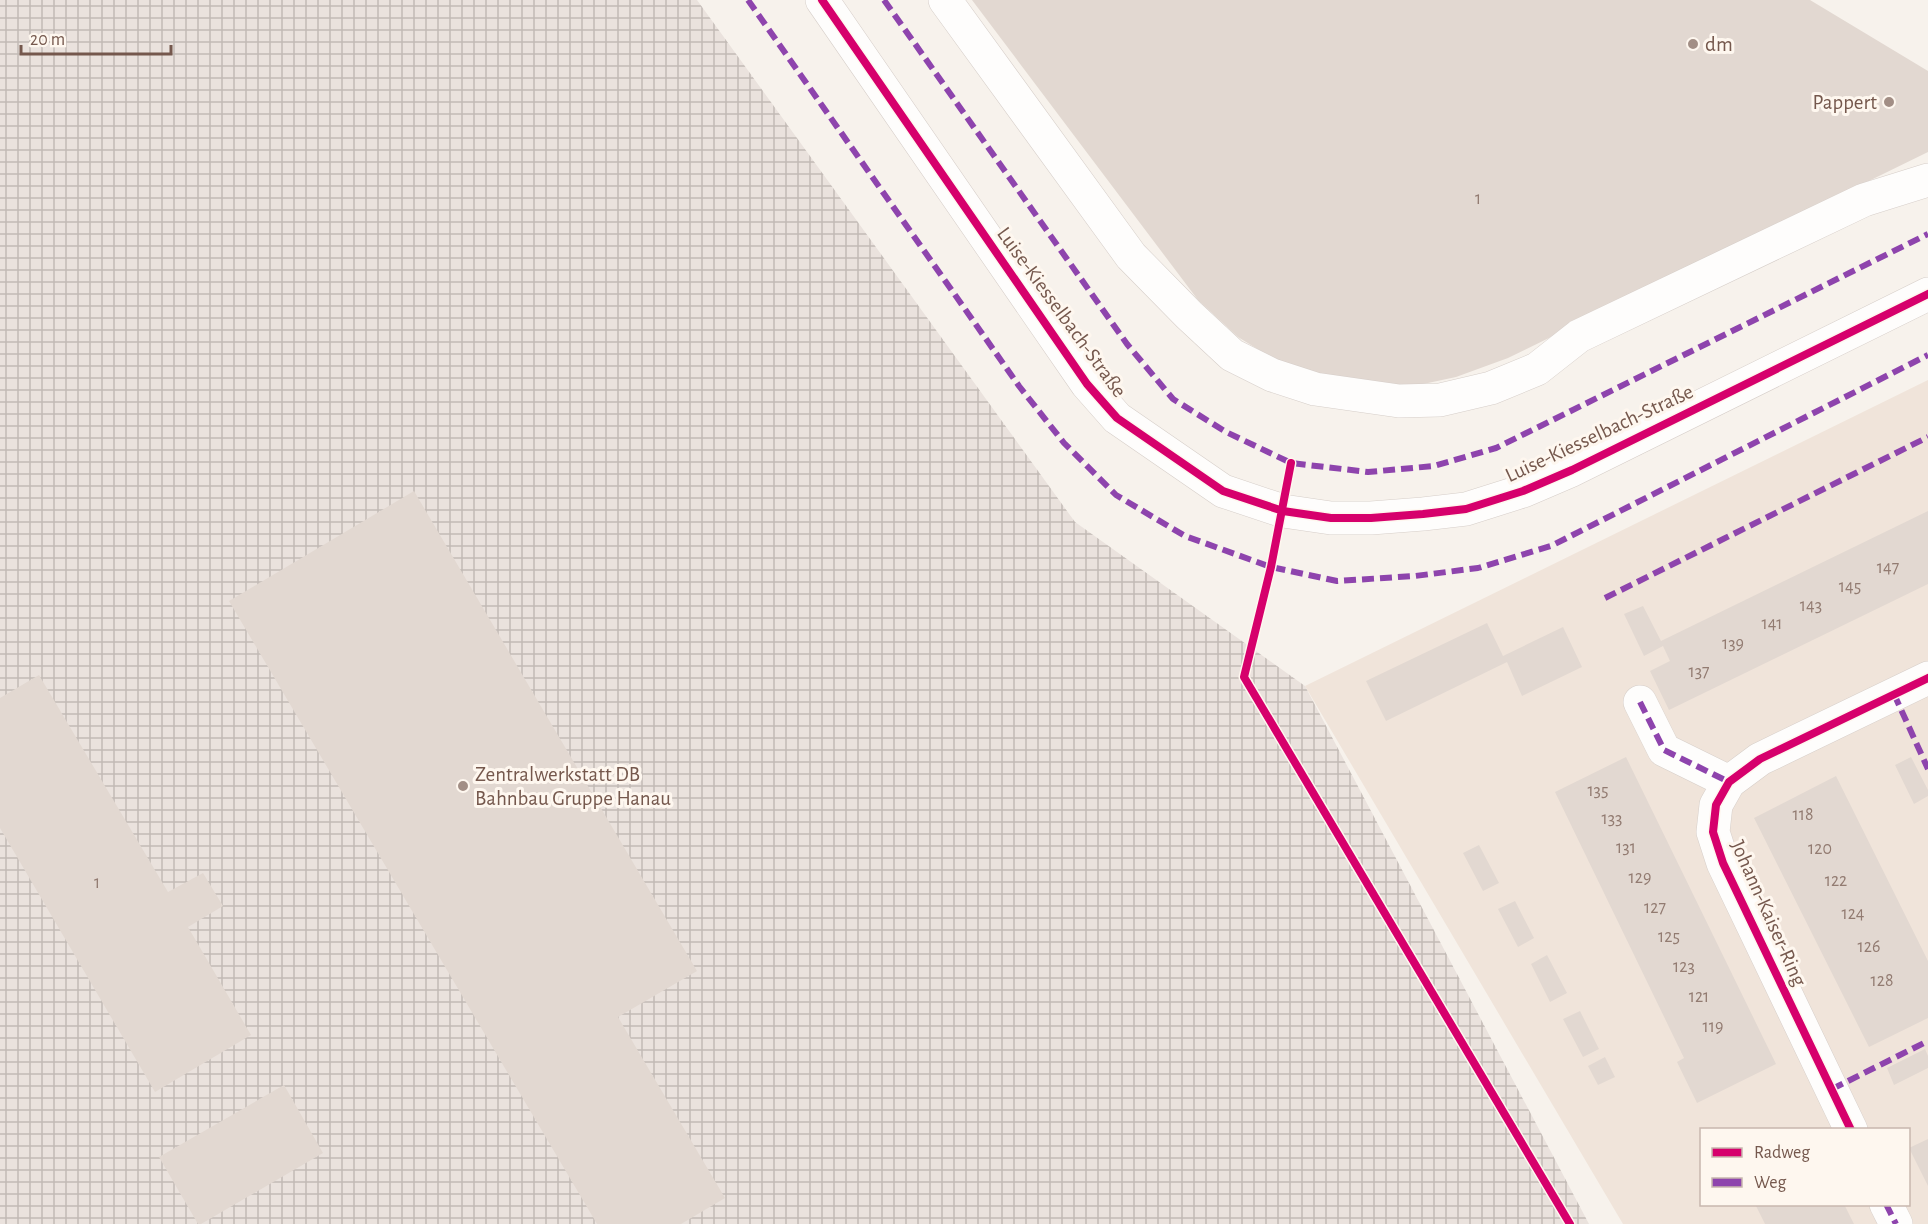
<svg xmlns="http://www.w3.org/2000/svg" width="1928" height="1224" viewBox="0 0 1928 1224" font-family="'Alegreya Sans',sans-serif">
  <style>
    .residential { fill: #f0e4da; fill-rule: evenodd }
    .industrial { fill: url(#industrial-grid) }
    .building { fill: #e2d8d1 }
    .lines { fill: none; stroke-linecap: round; stroke-linejoin: round }
    .minor-casing { stroke: #d6cec9; stroke-width: 34 }
    .minor { stroke: #fefdfc; stroke-width: 33 }
    .quiet { stroke: #8e44ad; stroke-width: 6; stroke-dasharray: 12 6; stroke-linecap: butt }
    .cycleway-casing { stroke: #fef7ef; stroke-width: 11 }
    .cycleway { stroke: #d6006c; stroke-width: 8 }
    .poi-dot { fill: #a28e85; stroke: #fef7ef; stroke-width: 2 }
    .labels { text-anchor: middle; stroke-width: 6; stroke-linejoin: round; paint-order: stroke }
    .number-label { font-size: 18px; fill: #927b71 }
    .poi-label { font-size: 21px; fill: #75584d; stroke: #fef7ef; text-anchor: start }
    .street-label { font-size: 21px; fill: #75584d; stroke: #fef7ef }
  </style>
  <defs>
    <pattern id="industrial-grid" width="8" height="8" patternUnits="userSpaceOnUse" patternTransform="scale(1.5)"><rect width="8" height="8" fill="#eae2dd"/><path d="M0 4h8M4 0v8" fill="none" stroke="#c2bab5"/></pattern>
  </defs>
  <rect width="100%" height="100%" fill="#f7f2ec"/>
  <path class="residential" d="M1928,380V1224H1623L1305,686ZM1702,1130H1908V1204H1702Z"/>
  <path class="industrial" d="M0,0H697L1075,522L1305,686L1589,1224H0Z"/>
  <path class="building" d="M972,0H1810L1928,71V152L1508,358L1456,377L1414,386L1330,381L1280,363L1238,337L1198,300Z
    M414,491L697,971L618,1017L725,1198L681,1224H597L229,601Z
    M1928,511V584L1669,710L1650,671L1670,661L1663,646L1644,656L1624,614L1643,606L1661,641Z
    M1487,623L1503,656L1563,627L1582,667L1522,696L1507,662L1386,721L1366,681Z
    M39,675L168,892L203,873L223,906L188,927L251,1035L155,1092L0,828V698Z
    M1626,757L1776,1064L1697,1103L1677,1062L1684,1058L1555,792Z
    M1911,757L1928,790V796L1914,804L1895,765Z
    M1836,776L1928,961V1018L1869,1047L1754,818Z
    M1479,845L1499,883L1483,891L1463,853Z
    M1515,901L1534,938L1518,947L1498,909Z
    M1547,955L1567,993L1550,1002L1531,964Z
    M1580,1011L1599,1049L1583,1057L1563,1019Z
    M1925,1049L1928,1056V1068L1894,1085L1887,1068Z
    M1605,1057L1615,1077L1598,1085L1588,1066Z
    M284,1085L323,1153L201,1224H198L159,1157Z
    M1928,1139V1186L1909,1148Z
    M1758,1204H1844L1854,1224H1765L1756,1206Z"/>
  <g class="lines">
    <g class="minor-casing">
      <path id="minor" d="M822,0L1087,384L1117,418L1223,491L1283,511L1331,518H1371L1423,514L1466,509L1523,491L1572,470L1928,294
        M945,0L1131,256L1189,315L1232,355L1272,375L1315,389L1399,401L1440,400L1491,388L1537,369L1579,336L1864,200L1928,180
        M1640,702L1664,750L1729,782
        M1851,1130L1723,863L1713,832L1716,805L1729,782L1760,759L1928,678
        M1886,1204L1896,1224"/>
    </g>
    <use href="#minor" class="minor"/>
    <path class="quiet" d="M748,0L1019,386L1064,443L1116,495L1185,536L1271,567L1337,581L1415,576L1478,568L1551,546L1928,355
      M884,0L1127,344L1173,399L1226,432L1291,463L1368,472L1434,466L1496,448L1928,234
      M1605,598L1928,437
      M1894,694L1928,769
      M1640,702L1664,750L1729,782
      M1832,1089L1928,1041
      M1886,1204L1896,1224"/>
    <g class="cycleway-casing">
      <path id="cycleway" d="M822,0L1087,384L1117,418L1223,491L1283,511L1331,518H1371L1423,514L1466,509L1523,491L1572,470L1928,294
        M1291,463L1271,567L1244,677L1570,1224
        M1851,1130L1723,863L1713,832L1716,805L1729,782L1760,759L1928,678"/>
    </g>
    <use href="#cycleway" class="cycleway"/>
  </g>
  <g class="poi-dot">
    <circle cx="1693" cy="44" r="6"/>
    <circle cx="1889" cy="102" r="6"/>
    <circle cx="463" cy="786" r="6"/>
  </g>
  <g class="labels">
    <g class="number-label">
      <text x="1478" y="204">1</text>
      <text x="1888" y="573">147</text>
      <text x="1850" y="592">145</text>
      <text x="1811" y="611">143</text>
      <text x="1772" y="629">141</text>
      <text x="1733" y="649">139</text>
      <text x="1699" y="677">137</text>
      <text x="1598" y="796">135</text>
      <text x="1803" y="820">118</text>
      <text x="1612" y="824">133</text>
      <text x="1626" y="853">131</text>
      <text x="1820" y="854">120</text>
      <text x="1640" y="883">129</text>
      <text x="1836" y="886">122</text>
      <text x="97" y="888">1</text>
      <text x="1655" y="913">127</text>
      <text x="1853" y="919">124</text>
      <text x="1669" y="942">125</text>
      <text x="1869" y="952">126</text>
      <text x="1684" y="972">123</text>
      <text x="1882" y="986">128</text>
      <text x="1699" y="1002">121</text>
      <text x="1713" y="1032">119</text>
    </g>
    <g class="poi-label">
      <text x="1705" y="51">dm</text>
      <text x="1877" y="109" text-anchor="end">Pappert</text>
      <text x="475" y="781">Zentralwerkstatt DB<tspan x="475" dy="24">Bahnbau Gruppe Hanau</tspan></text>
    </g>
    <g class="street-label">
      <text transform="translate(1062 312) rotate(54)" y="7">Luise-Kiesselbach-Straße</text>
      <text transform="translate(1599 433) rotate(-25)" y="7">Luise-Kiesselbach-Straße</text>
      <text transform="translate(1769 913) rotate(66)" y="7">Johann-Kaiser-Ring</text>
    </g>
  </g>
  <rect x="1700" y="1128" width="210" height="78" fill="#fef7ef" stroke="#c7b7ae" stroke-width="1.5"/>
  <rect x="1712" y="1148" width="30" height="9" fill="#d6006c" stroke="#c7b7ae" stroke-width="1.5"/>
  <text x="1754" y="1158" font-size="18" fill="#75584d">Radweg</text>
  <rect x="1712" y="1178" width="30" height="9" fill="#8e44ad" stroke="#c7b7ae" stroke-width="1.5"/>
  <text x="1754" y="1188" font-size="18" fill="#75584d">Weg</text>
  <path d="M21 45v9h150v-9" fill="none" stroke="#75584d" stroke-width="3"/>
  <text x="30" y="45" font-size="18" fill="#75584d" stroke="#fef7ef" stroke-width="4.5" paint-order="stroke">20 m</text>
</svg>
